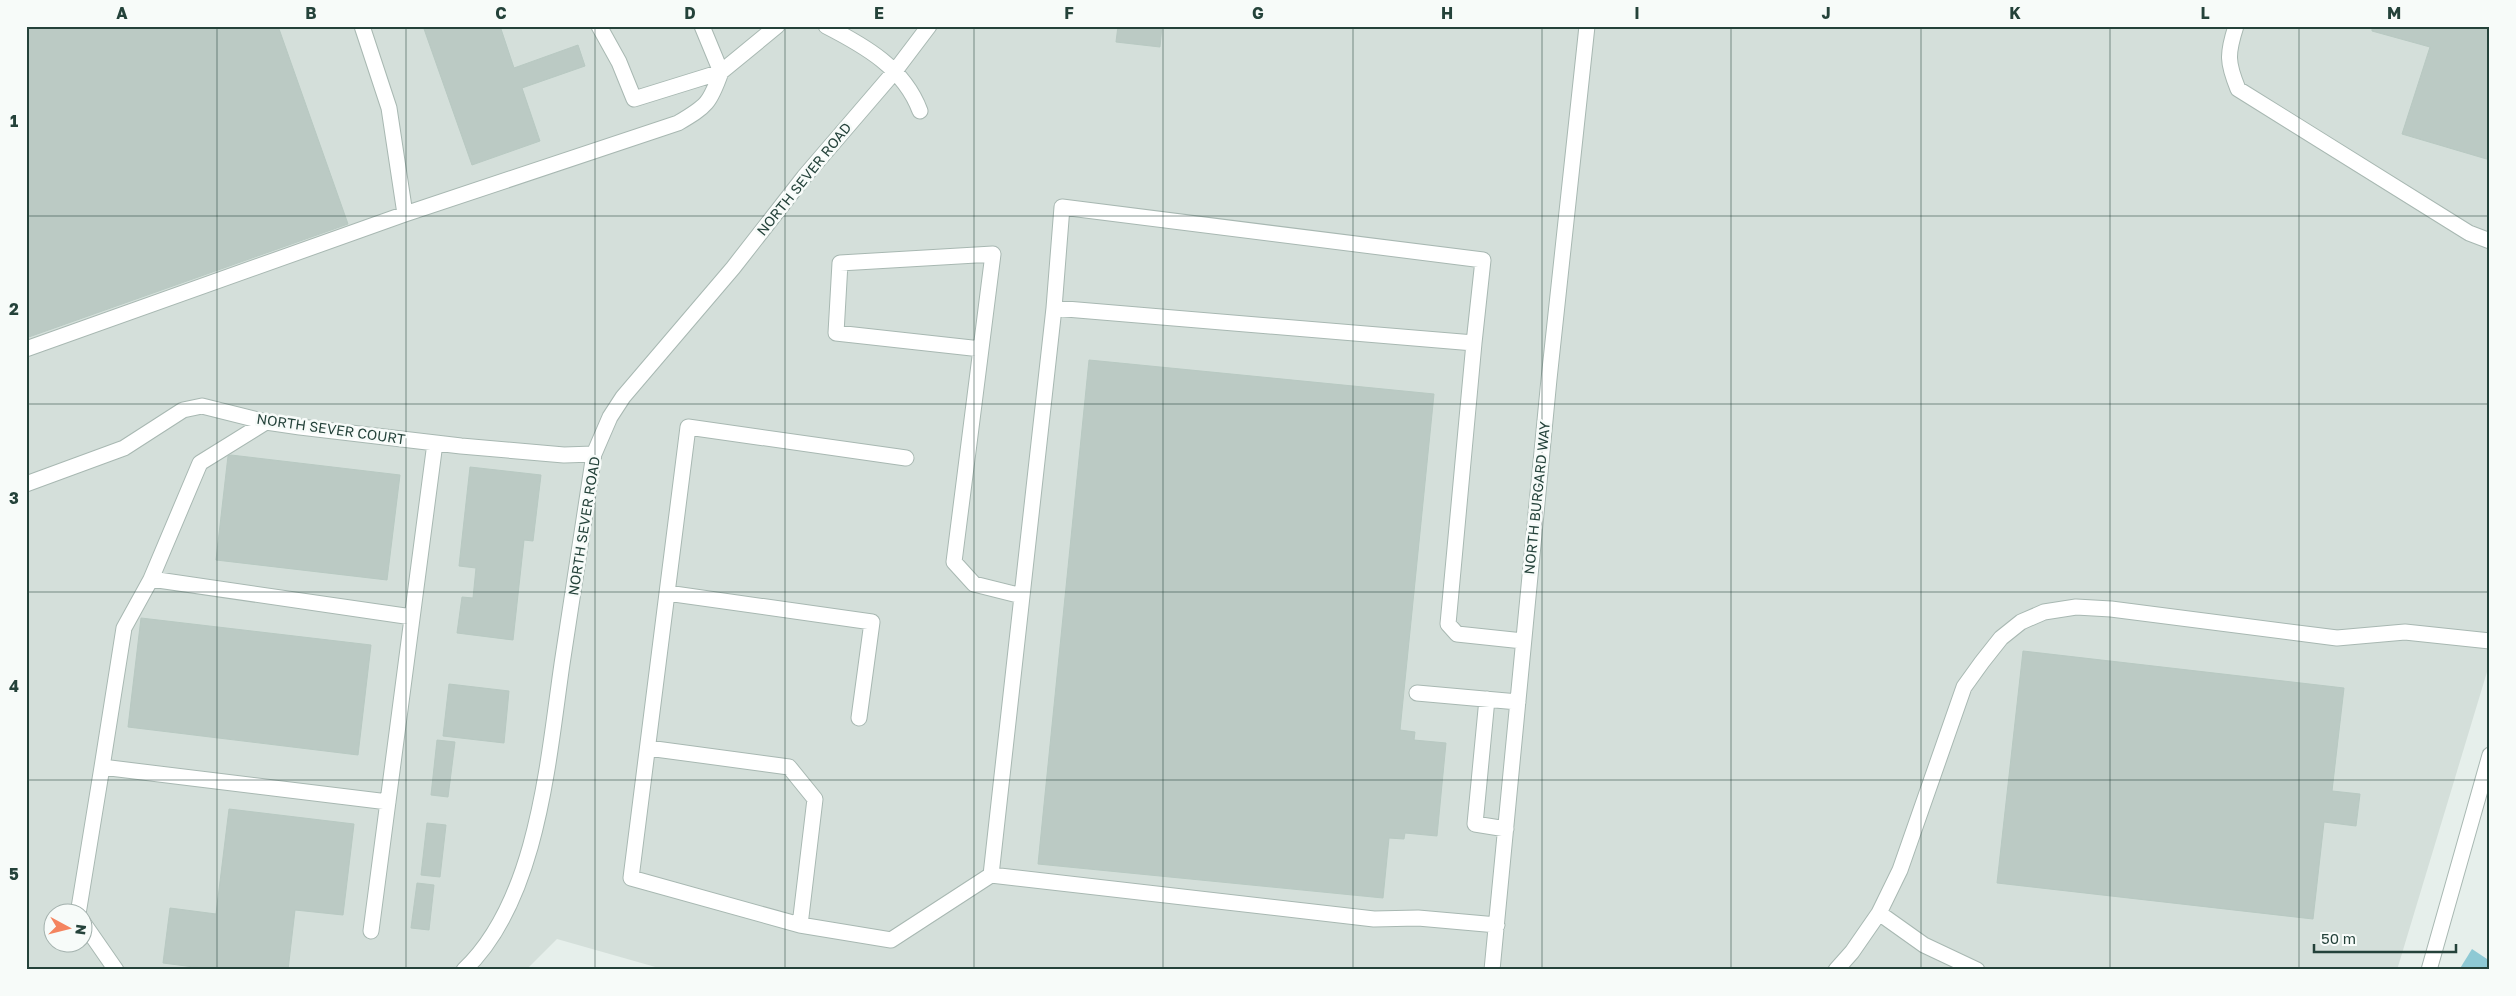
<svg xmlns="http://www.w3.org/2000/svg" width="2516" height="996" viewBox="0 0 2516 996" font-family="'Golos Text',sans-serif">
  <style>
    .built { fill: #d4dfda; fill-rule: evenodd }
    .water { fill: #8ec9d4 }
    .building { fill: #bbcac4; stroke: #b8c9c2 }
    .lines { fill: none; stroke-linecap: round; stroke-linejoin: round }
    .minor-casing { stroke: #a8b8b2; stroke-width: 17 }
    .minor { stroke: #fff; stroke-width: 15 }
    .grid { fill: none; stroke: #24423a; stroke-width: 1; stroke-opacity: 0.55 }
    .labels { text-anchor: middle; stroke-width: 5; stroke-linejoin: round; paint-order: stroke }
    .street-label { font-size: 14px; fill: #24423a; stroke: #f7fbf9 }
    .neatline { fill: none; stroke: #24423a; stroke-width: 2 }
    .grid-label { font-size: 16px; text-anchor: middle; font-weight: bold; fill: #24423a }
  </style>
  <rect width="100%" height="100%" fill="#e6efeb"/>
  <path class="built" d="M26,26H2490V662L2397,970H666L557,939L526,970H26ZM52,914H82V944H52Z"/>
  <path class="water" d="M2472,949L2490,961V970H2459Z"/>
  <path class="building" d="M26,26H278L348,224L26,338Z
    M423,26H500L514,68L578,45L585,66L522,88L540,141L472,165Z
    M1118,26H1162L1160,47L1116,42Z
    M2372,26H2490V160L2402,134L2430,47L2372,31Z
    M1089,360L1434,394L1400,730L1415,732L1414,740L1446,743L1437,836L1405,833L1404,839L1389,838L1383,898L1038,864Z
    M231,455L400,475L387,580L216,560L228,456Z
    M470,467L541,475L533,541L524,540L513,640L457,633L462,597L473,598L476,568L459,566Z
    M141,618L371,645L358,755L128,727Z
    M2023,651L2344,688L2332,791L2360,794L2356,826L2324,822L2313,919L1997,883Z
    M449,684L509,691L504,743L443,736Z
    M437,740L455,742L448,797L431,795Z
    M229,809L354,824L343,915L295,910L288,970H217L163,963L170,908L216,914Z
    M427,823L446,825L440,877L421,875Z
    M417,883L434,885L429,930L411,928Z"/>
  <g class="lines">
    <g class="minor-casing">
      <path id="minor" d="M362,26L389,108L405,214
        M599,26L619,62L634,99L721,72L777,26
        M826,26C865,46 904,68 920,111
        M2236,26C2227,54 2227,62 2238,89L2469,233L2490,241
        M1054,308L1062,207L1483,260L1474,343
        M26,349L405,214L678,123C707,106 710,103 721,72L702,26
        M981,349L836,333L840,263L993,254L954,562L974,584L1022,596
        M906,458L688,427L631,878L800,925L891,940L991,875L1374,919L1418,918L1497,925
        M26,484L124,448L183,410L202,406L266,422L300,427L461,446L564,455L594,454
        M151,579L200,463L266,422
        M667,593L872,622L859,718
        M1417,693L1518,702
        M1487,699L1475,824L1506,829
        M648,748L789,767L815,799L800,925
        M388,802L102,767L124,628L151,579L412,617
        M991,875L1054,308L1474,343L1448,624L1457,634L1523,641
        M1879,913L1924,945L1977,970
        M78,914L102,767
        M82,921L116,970
        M371,931L435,443
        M464,970C538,900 548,760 562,664C573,594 583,524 594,454L610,417L623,397L733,268L804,177L895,71L929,26
        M1492,970L1549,379L1587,26
        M1836,970L1852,952L1879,913L1900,870L1964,687L1982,662L2001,638L2021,622L2044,612L2076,607L2111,609L2337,638L2405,632L2490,641
        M2429,970L2490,755"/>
    </g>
    <use href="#minor" class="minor"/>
  </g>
  <path class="grid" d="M217,26V970M406,26V970M595,26V970M785,26V970M974,26V970M1163,26V970M1353,26V970M1542,26V970M1731,26V970M1921,26V970M2110,26V970M2299,26V970M26,216H2490M26,404H2490M26,592H2490M26,780H2490"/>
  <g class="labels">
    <g class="street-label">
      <text transform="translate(804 179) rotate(-51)" y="5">NORTH SEVER ROAD</text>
      <text transform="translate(331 429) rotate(8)" y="5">NORTH SEVER COURT</text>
      <text transform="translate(1537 498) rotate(-84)" y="5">NORTH BURGARD WAY</text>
      <text transform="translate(584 526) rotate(-81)" y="5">NORTH SEVER ROAD</text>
    </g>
  </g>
  <rect width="2516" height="996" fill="none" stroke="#f7fbf9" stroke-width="55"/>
  <g transform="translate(68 928) rotate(97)"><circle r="24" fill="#f7fbf9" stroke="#a3b1ad"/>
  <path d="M0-4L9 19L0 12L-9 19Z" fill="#f4845f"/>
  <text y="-8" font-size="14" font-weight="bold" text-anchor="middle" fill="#24423a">N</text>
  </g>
  <path d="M2314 944v8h142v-8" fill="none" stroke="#24423a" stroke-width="2.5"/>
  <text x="2321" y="944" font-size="15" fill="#24423a" stroke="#f7fbf9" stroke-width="4" paint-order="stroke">50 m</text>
  <rect x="28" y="28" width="2460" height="940" class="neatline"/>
  <g class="grid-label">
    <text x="122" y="19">A</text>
    <text x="311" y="19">B</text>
    <text x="501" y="19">C</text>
    <text x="690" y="19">D</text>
    <text x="879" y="19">E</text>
    <text x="1069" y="19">F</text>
    <text x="1258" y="19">G</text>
    <text x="1447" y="19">H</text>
    <text x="1637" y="19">I</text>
    <text x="1826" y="19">J</text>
    <text x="2015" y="19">K</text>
    <text x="2205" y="19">L</text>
    <text x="2394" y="19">M</text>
    <text x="14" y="127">1</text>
    <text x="14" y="315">2</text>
    <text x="14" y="504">3</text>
    <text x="14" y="692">4</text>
    <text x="14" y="880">5</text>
  </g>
</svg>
